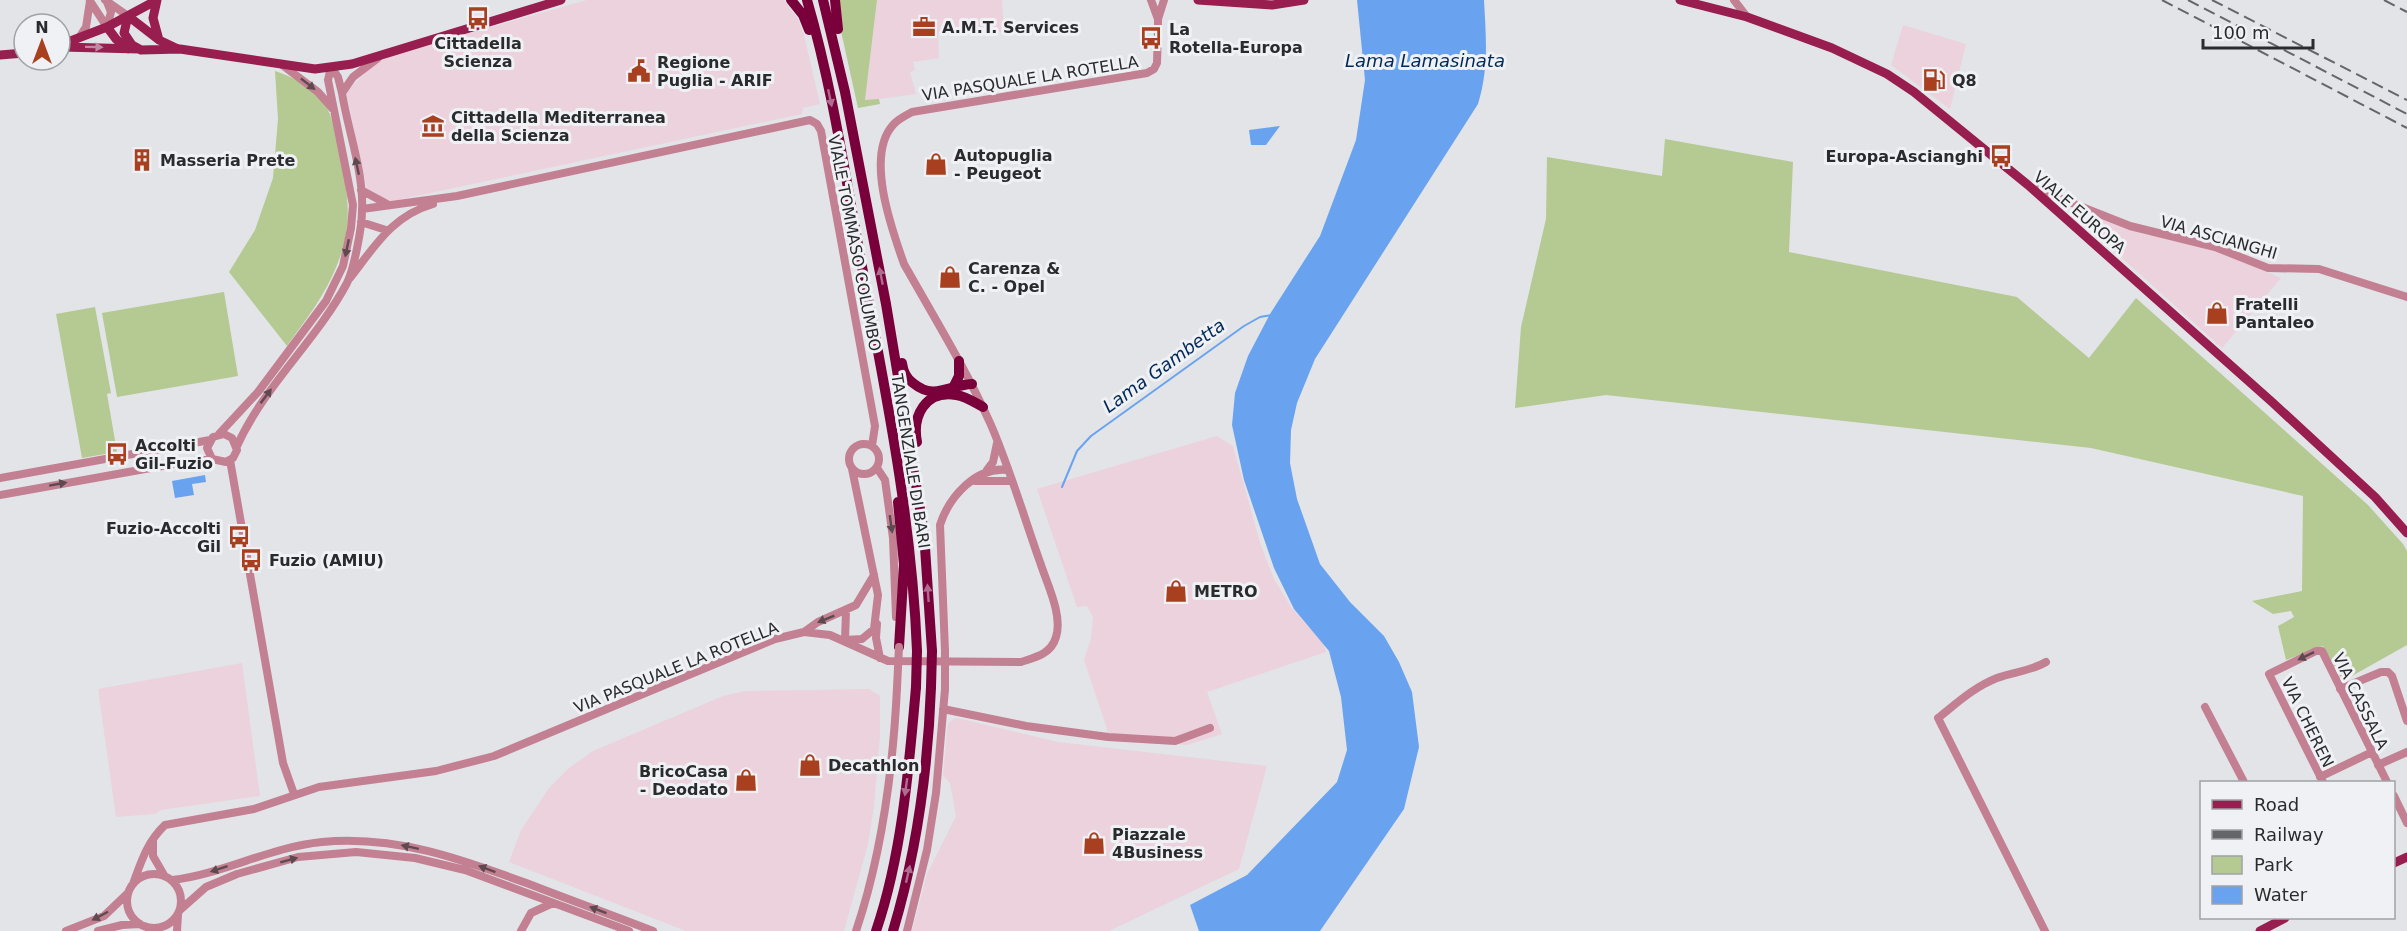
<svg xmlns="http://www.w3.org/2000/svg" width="2407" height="931" viewBox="0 0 2407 931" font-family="'DejaVu Sans',sans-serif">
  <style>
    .commercial { fill: #ebd2dc }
    .green { fill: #b5c992 }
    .water { fill: #69a3ef }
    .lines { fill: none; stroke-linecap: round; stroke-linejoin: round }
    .stream { stroke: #69a3ef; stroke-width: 2 }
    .minor { stroke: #c28092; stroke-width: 8 }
    .major { stroke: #971e4f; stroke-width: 9 }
    .highway { stroke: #79003a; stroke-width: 10 }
    .rail { stroke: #656669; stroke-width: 2; stroke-dasharray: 12 6; stroke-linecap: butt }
    .minor-bridge { stroke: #c28092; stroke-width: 8 }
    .highway-bridge { stroke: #79003a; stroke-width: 10 }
    .oneway { fill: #c388a2 }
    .oneway2 { fill: #5f4950 }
    .oneway3 { fill: #ae6c8e }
    .labels { text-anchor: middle; stroke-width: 6; stroke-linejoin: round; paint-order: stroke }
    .poi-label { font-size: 16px; font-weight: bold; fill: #2a2b2d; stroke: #eff1f5; text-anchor: start }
    .street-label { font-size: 16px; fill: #2a2b2d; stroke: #eff1f5 }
    .water-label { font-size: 18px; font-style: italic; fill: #012958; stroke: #eff1f5 }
  </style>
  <rect width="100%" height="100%" fill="#e2e4e8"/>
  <path class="commercial" d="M587,0H784L798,19L804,35L820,104L803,108L802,114L388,202L367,189L346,92L373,65L395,54Z
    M877,0H1002L1004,32L938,34L939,58L913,62L915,70L910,72L916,94L865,101Z
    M1903,25L1966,44L1950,109L1891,65Z
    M2075,208L2157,236L2215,250L2281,278L2222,348L2072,213Z
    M1217,436L1233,446L1261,546L1274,579L1291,607L1323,643L1326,652L1207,692L1222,734L1187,745L1107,739V729L1084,660L1091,638L1093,617L1087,606L1077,607L1037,489Z
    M242,663L260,796L161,810L155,814L116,817L98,689Z
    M869,689L880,696V736L874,806L868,844L844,931H686L509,862L521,830L549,788L569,768L593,751L723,696L746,691Z
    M957,718L1058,742L1267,766L1239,869L1109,931H912L927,874L956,816L950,783L943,775L948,724L953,719Z"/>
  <path class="green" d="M838,0H877L865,100L879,99L880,104L858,108L837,13Z
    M275,71C293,77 313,87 324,103C332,114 334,129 337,142C345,179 354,214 342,251C330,289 310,314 287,346L229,272L255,230L273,178L278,119Z
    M1665,139L1793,162L1789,252L2017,297L2089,358L2136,298L2368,505L2403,544L2407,551V645L2343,681L2323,646L2286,660L2278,626L2294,617L2291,611L2273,614L2252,601L2302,591L2303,496L2091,448L1606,395L1515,408L1521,327L1546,219L1547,157L1662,176Z
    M224,292L238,376L117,397L102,313Z
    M95,307L111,393L107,394L117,452L82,458L56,314Z"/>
  <path class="water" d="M1357,0H1484C1486,38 1489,68 1478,104L1315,359L1297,403L1291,430L1290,463L1297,499L1320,564L1350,602L1384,636L1399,662L1412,692L1419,747L1404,809L1320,931H1199L1190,905L1247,875L1337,782L1347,750L1341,697L1329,651L1294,609L1274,568L1244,480L1232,425L1235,393L1248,356L1270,314L1320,236L1356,140L1365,80Z
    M1280,126L1266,145H1251L1249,130Z
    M205,475L206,482L192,484L194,495L175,498L172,481Z"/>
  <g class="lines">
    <path class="stream" d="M1062,487L1077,451L1091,436L1244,326L1260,317L1272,315"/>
    <path class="minor" d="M105,0L128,16
      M1734,0L1747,17
      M90,1L107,27
      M1158,19L1164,0
      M107,27L111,12L107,2
      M79,38L86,27L90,1
      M281,64L318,92L333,109
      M331,67L338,77L342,93
      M2034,188L2130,226L2215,247L2268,268L2319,269L2407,297
      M361,190L387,204
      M362,209L457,196L810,120L817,124L821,131L875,426L872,446
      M361,222L386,230
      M350,278C375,246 392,216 433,204
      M219,434L258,392L326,301L343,266L351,228L353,205L328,80L331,67
      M849 459a15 15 0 1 1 30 0a15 15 0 1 1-30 0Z
      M237,446C264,386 316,341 347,283C354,269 362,227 362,211C364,172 348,131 342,93L353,77L378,58
      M230,460L283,763L294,794
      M877,468L885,480L893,538L896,617
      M987,470L993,462L997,443
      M0,478L210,440
      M975,481H1012
      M0,495L184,462L212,459L226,462L233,458L237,450L232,438L224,434L213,437L207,448L212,459
      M846,611L845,640L862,639L874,629L878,595L852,469
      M877,624L876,638L880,658
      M804,632L818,622L856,605L874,575
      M945,651L940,525C949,497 976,466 1008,470
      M2340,689L2381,672H2388L2392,676L2407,721
      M2205,707L2244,782
      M943,709L1026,726L1108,737L1175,741L1210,728
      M2378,765L2407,752
      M2320,777L2372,752
      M2323,782L2269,674L2316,651H2322L2387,782
      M2394,796L2407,823
      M153,841V856L164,875
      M127 901a27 27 0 1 1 54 0a27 27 0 1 1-54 0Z
      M172,880C223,874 270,847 322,842C396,835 461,859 529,884C570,900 612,915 653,931
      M133,884C141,862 147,842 165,825L254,809L319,787L436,771L494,756L775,639L804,632L830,635L888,661L1021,662C1036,657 1051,654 1056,637C1063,615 1047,584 1040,562C1024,517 1010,469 991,425C966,369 934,317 904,264C892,230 865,156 893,125C898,119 905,116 912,112L1147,73L1154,69L1157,63L1158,30V19L1151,0
      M180,910L206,887L237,874L298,857L356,852L415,858L465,870L629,931
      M66,931L104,916L127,894
      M98,931L122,925L140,924
      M177,931L178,915
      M521,931L531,913L553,903
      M856,931C882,854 893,769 897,688
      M907,931L927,850L936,793L945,689
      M2045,931L1938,718C1957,703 1974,687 1997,678C2013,672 2031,671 2046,662"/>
    <path class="major" d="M157,0L153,18L159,40
      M1198,0L1272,5L1304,0
      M1680,0L1747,17L1832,48L1887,74L1914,92L2028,185L2272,402L2375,497L2407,533
      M128,16L124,33L132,45L141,50L180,49L315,69L352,64L561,0
      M128,16L159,40L178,49
      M107,27L116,39L128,49
      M60,45L107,27L157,0
      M62,47L139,49
      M0,55L24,53
      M2394,863L2407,857
      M2260,931L2285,918"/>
    <path class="highway" d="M791,0L803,15L809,30
      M807,0C833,89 846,181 863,272C887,399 912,522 917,651
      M823,0L845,92L886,304L924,533L932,651
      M835,0L838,29
      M902,363C903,371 906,378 913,383C935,401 948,385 972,384
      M954,386L959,376V361
      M917,442C912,416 925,390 956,395C965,396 974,402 983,407
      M898,502L904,564L899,647
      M876,931C902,855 909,767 916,687
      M893,931C917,851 928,770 931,687"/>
    <path class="rail" d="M2162,0L2407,128
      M2188,0L2407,114
      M2212,0L2407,100
      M2384,0L2407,12"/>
    <path class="minor-bridge" d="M897,688L899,647
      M945,689V651"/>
    <path class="highway-bridge" d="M916,687L917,651
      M931,687L932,651"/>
  </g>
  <defs><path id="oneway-solid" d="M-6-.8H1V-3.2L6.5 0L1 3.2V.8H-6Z" transform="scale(1.5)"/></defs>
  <use class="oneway" href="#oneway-solid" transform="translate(94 47) rotate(1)"/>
  <g class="oneway2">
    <use href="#oneway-solid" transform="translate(308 84) rotate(38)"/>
    <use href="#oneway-solid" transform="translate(357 166) rotate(-102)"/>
    <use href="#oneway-solid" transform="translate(347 248) rotate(102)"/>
    <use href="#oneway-solid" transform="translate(266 396) rotate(-53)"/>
    <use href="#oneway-solid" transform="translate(58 484) rotate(-10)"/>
    <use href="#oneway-solid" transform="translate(891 524) rotate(82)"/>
    <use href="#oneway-solid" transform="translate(826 619) rotate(158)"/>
    <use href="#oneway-solid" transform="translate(2306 656) rotate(154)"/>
    <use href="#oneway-solid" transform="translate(410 847) rotate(-168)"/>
    <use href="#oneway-solid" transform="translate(289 860) rotate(-15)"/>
    <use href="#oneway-solid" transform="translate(219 869) rotate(162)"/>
    <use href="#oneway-solid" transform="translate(487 869) rotate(-159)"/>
    <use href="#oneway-solid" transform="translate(598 910) rotate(-159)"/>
    <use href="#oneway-solid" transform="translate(100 916) rotate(152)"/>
  </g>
  <g class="oneway3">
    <use href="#oneway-solid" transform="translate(830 98) rotate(78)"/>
    <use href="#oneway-solid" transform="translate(881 276) rotate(-101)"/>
    <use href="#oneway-solid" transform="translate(928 593) rotate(-94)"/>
    <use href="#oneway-solid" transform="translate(906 787) rotate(98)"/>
    <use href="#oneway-solid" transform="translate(908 874) rotate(-77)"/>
  </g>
  <defs>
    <g id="bus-bare" transform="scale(1.8)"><path d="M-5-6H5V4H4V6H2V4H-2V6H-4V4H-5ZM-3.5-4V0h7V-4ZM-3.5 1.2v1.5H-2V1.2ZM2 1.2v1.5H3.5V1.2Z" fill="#a84020" stroke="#eff1f5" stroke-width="2.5" paint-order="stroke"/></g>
    <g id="office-bare" transform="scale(1.8)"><path d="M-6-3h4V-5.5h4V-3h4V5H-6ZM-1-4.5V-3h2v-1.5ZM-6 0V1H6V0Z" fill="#a84020" stroke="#eff1f5" stroke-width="2.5" paint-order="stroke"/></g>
    <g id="civic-bare" transform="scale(1.8)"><path d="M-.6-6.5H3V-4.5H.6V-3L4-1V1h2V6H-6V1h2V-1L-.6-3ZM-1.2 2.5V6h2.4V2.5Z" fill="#a84020" stroke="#eff1f5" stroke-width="2.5" paint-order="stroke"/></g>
    <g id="fuel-bare" transform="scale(1.8)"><path d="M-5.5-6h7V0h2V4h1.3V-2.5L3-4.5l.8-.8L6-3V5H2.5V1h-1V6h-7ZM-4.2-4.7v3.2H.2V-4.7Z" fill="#a84020" stroke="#eff1f5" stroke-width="2.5" paint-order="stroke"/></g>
    <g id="museum-bare" transform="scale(1.8)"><path d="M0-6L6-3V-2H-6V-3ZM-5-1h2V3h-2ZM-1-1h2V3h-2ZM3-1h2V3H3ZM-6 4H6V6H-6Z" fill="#a84020" stroke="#eff1f5" stroke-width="2.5" paint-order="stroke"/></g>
    <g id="building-bare" transform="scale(1.8)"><path d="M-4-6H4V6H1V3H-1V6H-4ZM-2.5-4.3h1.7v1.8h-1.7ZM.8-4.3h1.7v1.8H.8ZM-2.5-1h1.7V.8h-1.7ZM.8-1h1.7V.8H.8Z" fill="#a84020" stroke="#eff1f5" stroke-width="2.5" paint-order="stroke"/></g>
    <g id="shop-bare" transform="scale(1.8)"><path d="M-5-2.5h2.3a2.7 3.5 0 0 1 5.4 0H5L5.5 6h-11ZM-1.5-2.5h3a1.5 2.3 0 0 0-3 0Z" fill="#a84020" stroke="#eff1f5" stroke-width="2.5" paint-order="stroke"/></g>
  </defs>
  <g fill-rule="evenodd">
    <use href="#bus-bare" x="478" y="18"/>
    <use href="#office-bare" x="924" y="27"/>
    <use href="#bus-bare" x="1151" y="38"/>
    <use href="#civic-bare" x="639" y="71"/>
    <use href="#fuel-bare" x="1934" y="80"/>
    <use href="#museum-bare" x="433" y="126"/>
    <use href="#bus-bare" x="2001" y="156"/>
    <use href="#building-bare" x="142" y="160"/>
    <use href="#shop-bare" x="936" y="164"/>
    <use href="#shop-bare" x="950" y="277"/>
    <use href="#shop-bare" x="2217" y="313"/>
    <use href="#bus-bare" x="117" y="454"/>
    <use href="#bus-bare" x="239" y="537"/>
    <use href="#bus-bare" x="251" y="560"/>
    <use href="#shop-bare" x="1176" y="591"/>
    <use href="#shop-bare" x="810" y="765"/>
    <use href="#shop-bare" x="746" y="780"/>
    <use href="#shop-bare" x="1094" y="843"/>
  </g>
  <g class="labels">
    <g class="poi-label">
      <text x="942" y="33">A.M.T. Services</text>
      <text x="1169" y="35">La<tspan x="1169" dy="18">Rotella-Europa</tspan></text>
      <text x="478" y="49" text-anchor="middle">Cittadella<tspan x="478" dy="18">Scienza</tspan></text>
      <text x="657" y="68">Regione<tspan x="657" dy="18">Puglia - ARIF</tspan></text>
      <text x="1952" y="86">Q8</text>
      <text x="451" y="123">Cittadella Mediterranea<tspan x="451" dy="18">della Scienza</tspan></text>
      <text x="954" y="161">Autopuglia<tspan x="954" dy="18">- Peugeot</tspan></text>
      <text x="1983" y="162" text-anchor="end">Europa-Ascianghi</text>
      <text x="160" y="166">Masseria Prete</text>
      <text x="968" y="274">Carenza &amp;<tspan x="968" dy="18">C. - Opel</tspan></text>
      <text x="2235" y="310">Fratelli<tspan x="2235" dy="18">Pantaleo</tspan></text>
      <text x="135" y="451">Accolti<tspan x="135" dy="18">Gil-Fuzio</tspan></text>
      <text x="221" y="534" text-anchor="end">Fuzio-Accolti<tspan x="221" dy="18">Gil</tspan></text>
      <text x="269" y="566">Fuzio (AMIU)</text>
      <text x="1194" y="597">METRO</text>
      <text x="828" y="771">Decathlon</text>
      <text x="728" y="777" text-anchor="end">BricoCasa<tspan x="728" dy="18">- Deodato</tspan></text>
      <text x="1112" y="840">Piazzale<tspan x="1112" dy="18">4Business</tspan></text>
    </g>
    <g class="street-label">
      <text transform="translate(1030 78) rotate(-9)" y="6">VIA PASQUALE LA ROTELLA</text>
      <text transform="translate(2080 212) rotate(41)" y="6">VIALE EUROPA</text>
      <text transform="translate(2219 237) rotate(16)" y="6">VIA ASCIANGHI</text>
      <text transform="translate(855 243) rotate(79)" y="6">VIALE TOMMASO COLUMBO</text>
      <text transform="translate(911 461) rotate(81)" y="6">TANGENZIALE DI BARI</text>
      <text transform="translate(676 667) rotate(-22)" y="6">VIA PASQUALE LA ROTELLA</text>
      <text transform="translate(2361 701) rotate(64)" y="6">VIA CASSALA</text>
      <text transform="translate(2308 722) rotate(64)" y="6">VIA CHEREN</text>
    </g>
    <g class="water-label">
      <text x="1425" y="67">Lama Lamasinata</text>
      <text transform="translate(1164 366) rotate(-36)" y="6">Lama Gambetta</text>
    </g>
  </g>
  <rect x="2200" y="781" width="195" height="138" fill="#eff1f5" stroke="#a0a2a5" stroke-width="1.5"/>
  <rect x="2212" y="800" width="30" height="9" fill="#971e4f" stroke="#a0a2a5" stroke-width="1.5"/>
  <text x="2254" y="811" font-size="18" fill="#2a2b2d">Road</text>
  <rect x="2212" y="830" width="30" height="9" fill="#656669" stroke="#a0a2a5" stroke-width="1.5"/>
  <text x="2254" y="841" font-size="18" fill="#2a2b2d">Railway</text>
  <rect x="2212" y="856" width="30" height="18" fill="#b5c992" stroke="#a0a2a5" stroke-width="1.5"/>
  <text x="2254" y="871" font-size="18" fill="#2a2b2d">Park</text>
  <rect x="2212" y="886" width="30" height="18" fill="#69a3ef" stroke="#a0a2a5" stroke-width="1.5"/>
  <text x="2254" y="901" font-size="18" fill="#2a2b2d">Water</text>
  <g transform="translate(42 42)"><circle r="28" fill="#eff1f5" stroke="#a0a2a5" stroke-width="1.5"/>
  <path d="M0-4.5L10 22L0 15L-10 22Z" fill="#a84020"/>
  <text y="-9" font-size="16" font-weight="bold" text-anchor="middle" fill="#2a2b2d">N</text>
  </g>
  <path d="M2203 39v9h110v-9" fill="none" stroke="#2a2b2d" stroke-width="3"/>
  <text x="2212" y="39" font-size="18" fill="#2a2b2d" stroke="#eff1f5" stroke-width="4.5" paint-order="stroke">100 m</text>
</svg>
